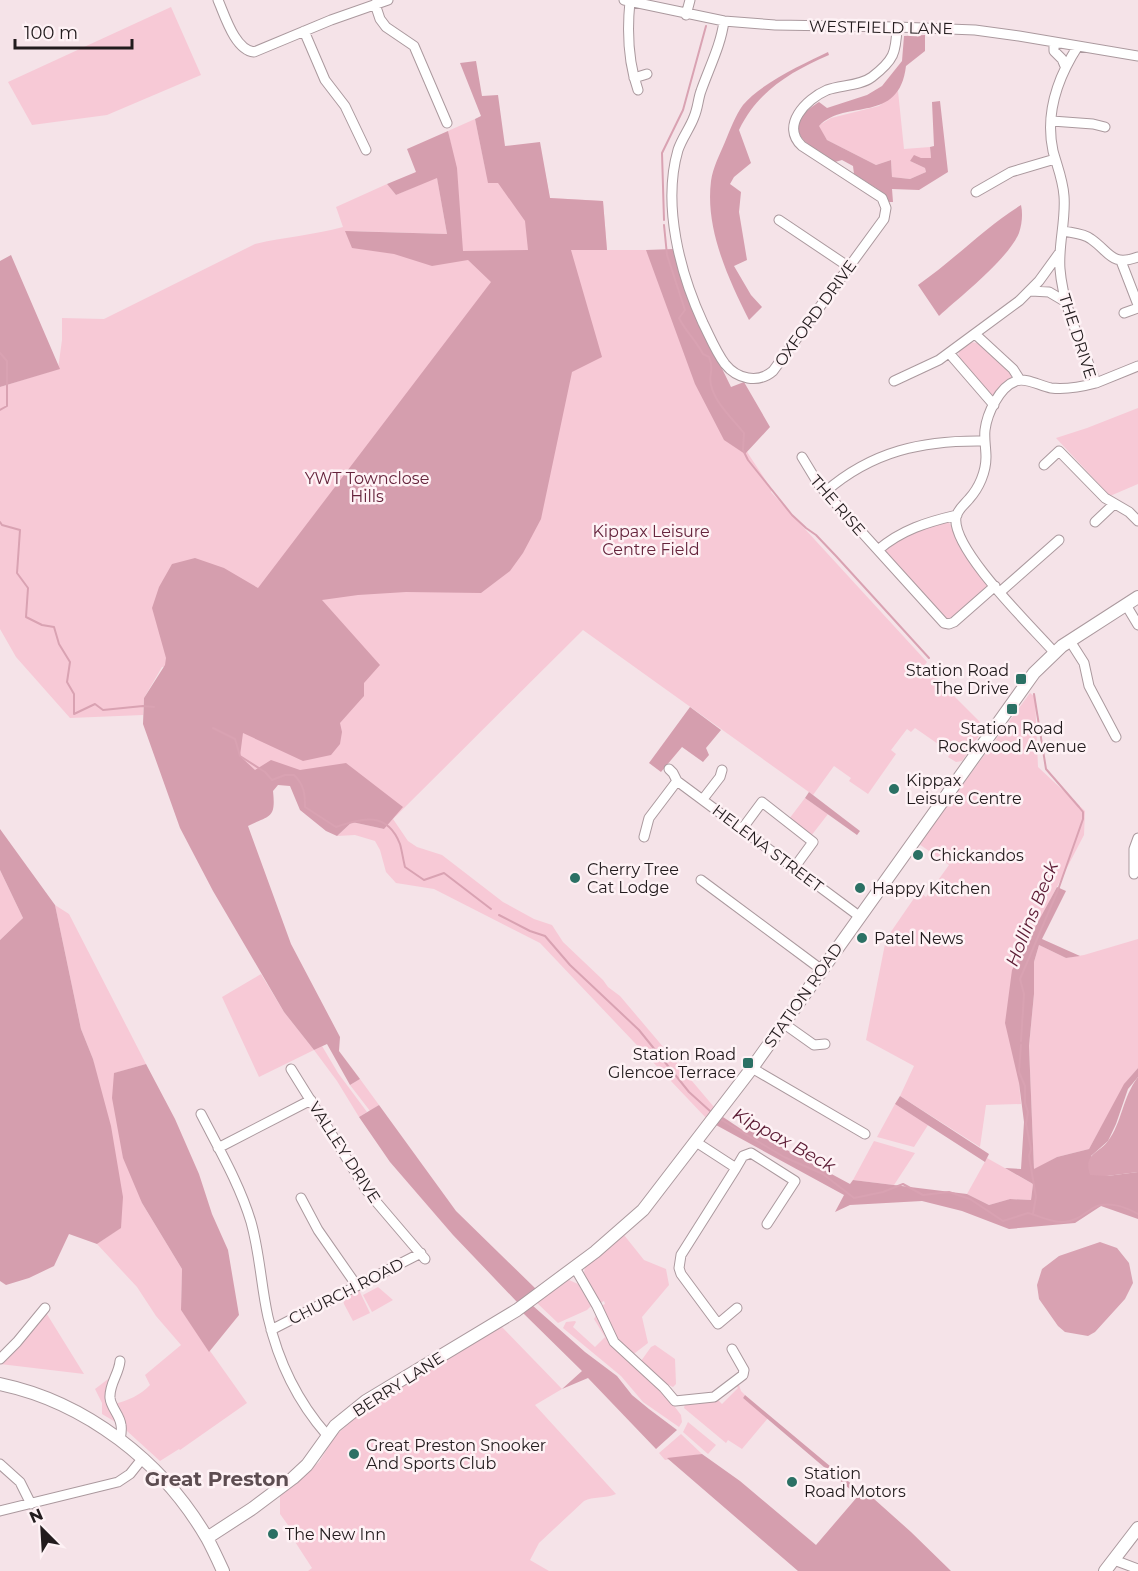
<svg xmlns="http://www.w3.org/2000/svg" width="1138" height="1571" viewBox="0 0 1138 1571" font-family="Montserrat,sans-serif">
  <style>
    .green { fill: #f7c9d6 }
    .forest { fill: #d59eae }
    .water { fill: #d9a2b2 }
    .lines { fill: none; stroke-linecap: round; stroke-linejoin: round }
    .stream { stroke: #d9a2b2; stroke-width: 2 }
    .street-casing { stroke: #ab999e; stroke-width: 11 }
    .secondary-casing { stroke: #ab999e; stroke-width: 14 }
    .street { stroke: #fff; stroke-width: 9 }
    .secondary { stroke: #fff; stroke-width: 12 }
    .poi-dot { fill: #2b7064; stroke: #fef2f5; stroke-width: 2 }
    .labels { text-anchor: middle; stroke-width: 5; stroke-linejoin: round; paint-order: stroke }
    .street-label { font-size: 16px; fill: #221b1d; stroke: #fef2f5 }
    .park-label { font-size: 16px; fill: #65243c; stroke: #fef2f5 }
    .poi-label { font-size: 16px; fill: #221b1d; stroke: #fef2f5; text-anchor: start }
    .water-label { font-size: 18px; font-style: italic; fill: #5a1932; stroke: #fef2f5 }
    .quarter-label { font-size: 20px; font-weight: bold; fill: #5d4d51; stroke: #fef2f5 }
  </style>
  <rect width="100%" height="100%" fill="#f5e3e8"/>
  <path class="green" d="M171,7L201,75L107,115L32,125L8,82Z
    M898,91L904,149L930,147L931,158L910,161L925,168L926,172L910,179L892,177L891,160L876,165L827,140L818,126L831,118L879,106Z
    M475,119L486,172L544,167L550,198L603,201L607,250H672L679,289L739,437L749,455L772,490L771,492L927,662L924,666L985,727L962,761L956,762L948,757L951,753L915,728L911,732L907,729L891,750L896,754L868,794L849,781L851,778L834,766L813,795L583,630L393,819L408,841L417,847L442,855L503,902L534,919L552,925L563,942L603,980L608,987L620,996L714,1107L707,1119L540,943L434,889L396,883L386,872L380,850L375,841L355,835L337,836L352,822L384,829L303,783L273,779L272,802L175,666L162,667L144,698L143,715L70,718L16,657L0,629V387L58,369L62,340V318L104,319L255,244C284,237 314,235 343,227L336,207L387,184L396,195L437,177L447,234L348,231L452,240L457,174L448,131Z
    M970,342L977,343L1011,372V378L994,395H990L958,359L959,350Z
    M1138,408V484L1110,496L1056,438L1087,428Z
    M947,521L954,528L988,585L952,620L946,621L885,551L907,533Z
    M1030,693L1035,697L1038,767L1085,811L1084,835L1036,927L1019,1083L1021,1104L986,1105L980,1147L900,1096L914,1066L866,1040L886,939L919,891L926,897L949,865L919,844Z
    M805,798L828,814L811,836L789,819Z
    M0,870L23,918L0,940Z
    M55,905L69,914L146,1064L115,1073L142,1203L182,1269L181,1310L247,1403L180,1450L179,1449L160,1461L127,1431L114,1404C127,1401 141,1395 150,1385L145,1375L181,1345L156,1316L137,1287L97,1244L120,1228L93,1059L81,1029Z
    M1138,939V1068L1126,1082L1089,1149L1057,1157L1034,1170L1029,1046L1034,994V962L1039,945L1066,958L1084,955Z
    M261,974L284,1012L314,1050L322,1046L338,1073L367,1112L359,1117L337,1081L314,1050L259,1077L222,997Z
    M360,1079L379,1105L370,1111L350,1085Z
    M895,1104L928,1125L914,1147L877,1137Z
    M874,1141L915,1153L894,1185L853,1180Z
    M987,1158L1033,1184L1031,1200L1010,1199L989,1205L967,1194Z
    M624,1235L644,1260L666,1269L669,1285L642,1317L648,1343L635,1353L631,1354L619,1343L601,1306L605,1304L604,1301L600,1303L584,1273L585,1266Z
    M569,1280L578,1284L591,1306L587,1310L558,1323L536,1302Z
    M378,1287L393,1300L372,1312L363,1295Z
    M359,1290L370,1313L353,1321L344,1304L343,1298Z
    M45,1311L84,1374L0,1364V1361Z
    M597,1313L607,1336L665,1394L681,1415L682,1422L679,1427L643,1402L621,1376L563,1328L566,1322L575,1321L576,1322L573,1327L595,1347L605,1337L594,1319Z
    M500,1325L562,1389L535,1405L616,1494C605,1499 593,1496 584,1501L539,1543L530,1560L549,1571H308L312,1568L290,1534L293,1532L280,1514V1496L319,1462L335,1436L368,1406Z
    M655,1345L675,1359L676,1384L673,1387L664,1383L641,1361L651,1347Z
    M116,1373L109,1388L117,1423L102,1414V1403L95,1389Z
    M738,1382L741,1391L745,1395L743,1398L768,1418L742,1449L728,1440L726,1443L684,1408L685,1404L708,1402L717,1399L722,1404L738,1388L735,1384Z
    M688,1422L716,1445L708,1454L683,1432Z
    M681,1434L702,1454L665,1460L659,1453Z"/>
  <path class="forest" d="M925,35V51L906,66C899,125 846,98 819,126L827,140L876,165L891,160L892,177L910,179L926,172L925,168L910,161L914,155L921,158H931L930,147L934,146L932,102L940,101L948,172L919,190L892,189L893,202H889L879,190L854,174L853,166L842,160L835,162C821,152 788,139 801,118C805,111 813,106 819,102L827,108L867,95L882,86L902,61L904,36Z
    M828,52L829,55C790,72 758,91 739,130L751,163L734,177L730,184L741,192L739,212L747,260L734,266L751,295L762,307L749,320C728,278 705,229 711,181C713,167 720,154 725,142C730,130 735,116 743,105C760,84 803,64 828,52Z
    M476,61L482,96L498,95L505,146L540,142L550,198L603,201L607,250H571L602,357L572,372L541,519L523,553L510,571L481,593L406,592L358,595L322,600L380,665L364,683V696L340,723L342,732L340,744L331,755L303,761L243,733L240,756L255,770L271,760L300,770L346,763L403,807L384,829L352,822L337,836L326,831L300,810L290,786L278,785L273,791C276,819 270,815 248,826L291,944L340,1037L339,1051L360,1079L350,1085L327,1044L314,1050L284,1012L213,891L180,828L143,724L144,698L165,665L166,658L152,608L159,587L172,564L195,558L224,568L258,588L491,282L468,260L432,266L394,254L352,248L345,231L447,234L437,178L396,195L387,184L416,172L407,149L448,131L457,168L463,251L528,250L525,221L498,183H488L475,119L481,116L460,63Z
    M1021,205C1023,214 1022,224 1019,233C1008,259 961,296 939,316L918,285C954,260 984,228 1021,205Z
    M673,249L687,297L731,387L744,382L770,427L745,454L724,440L695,384L646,250Z
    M11,255L60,369L0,387V261Z
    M690,707L721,730L706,748L709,755L703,762L682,747L661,772L649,763Z
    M809,792L860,831L857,835L805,798Z
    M0,829L55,905L81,1029L93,1059L111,1126L123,1197L121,1228L97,1244L69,1234L54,1266L29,1278L6,1285L0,1281V940L23,918L0,870Z
    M1057,887L1066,891L1042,939L1080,956L1066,958L1039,945L1034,962V994L1029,1046L1034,1169L1057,1157L1089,1149L1124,1084L1138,1068V1077L1128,1089L1116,1124L1108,1141L1091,1156L1107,1176L1138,1172V1219L1101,1206L1075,1223L1009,1229L962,1211L922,1201L850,1205L835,1212L844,1195L716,1125L723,1117L747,1133L750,1130L850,1184L853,1180L967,1194L989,1205L1010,1199L1031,1200L1033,1184L1005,1168L1021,1169L1024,1122L1019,1083L1005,1023L1012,970Z
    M146,1064L175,1119L199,1174L212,1214L228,1250L239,1315L209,1352L181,1310L182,1269L142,1203L123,1158L112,1098L114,1073Z
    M900,1096L989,1154L985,1162L895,1104Z
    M379,1105L456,1211L536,1289L517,1302L453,1235L390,1162L359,1117Z
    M532,1305L585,1352L617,1376L632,1395L649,1409L677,1430L656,1449L588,1378L562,1389L582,1371L523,1313Z
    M745,1395L861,1492L864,1490L911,1532L951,1571H798L667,1458L702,1454L740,1481L816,1545L858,1496L743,1398Z"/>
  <path class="water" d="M1138,1077V1172L1107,1176L1090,1175C1083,1154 1098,1154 1108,1141C1122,1123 1122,1098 1138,1077Z
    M1100,1242L1117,1248L1129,1263L1133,1283L1125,1299L1095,1332L1088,1336L1065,1332L1058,1326L1039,1299L1037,1285L1042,1269L1059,1256Z"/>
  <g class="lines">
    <path class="stream" d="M664,220L662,153L683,110L706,26
      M664,225L667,255L685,310L679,318C686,332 695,339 703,354L709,357C715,370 708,374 711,385C715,403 732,418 744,433L743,450L748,460L792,515L806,528L816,535L836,556L929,658
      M0,353L7,361V406L0,410
      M0,522L2,525L20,530L17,573L28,588L26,617L42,625L54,627L59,644L70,662L67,682L74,694V714L95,704L103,710L143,706L154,707
      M213,728L235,739L240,756L265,772L272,780L285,775H294C304,785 305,793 305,807L336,827C363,818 387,811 400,844C402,851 403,859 405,867L424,880L444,873L491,909
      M499,915L530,931L545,936L570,965L639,1030L689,1092L710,1111
      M1021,1041L1024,994L1020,979L1058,890L1083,819V812L1079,807L1046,769L1034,694
      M1021,1045L1019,1072L1025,1086V1103L1028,1112L1026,1124L1031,1149L1029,1156L1036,1197L1033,1214
      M720,1119L784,1157L823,1174L854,1198L883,1192L903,1184L923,1195L949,1192L970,1199L1003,1221L1028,1213C1040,1216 1051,1223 1064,1222C1077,1221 1083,1214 1093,1208C1106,1200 1126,1207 1138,1214"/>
    <g class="street-casing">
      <path id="street" d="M218,0C225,16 235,50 254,52L331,20L388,0
        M624,0L724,21L775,25L897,27L975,30L1019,36L1138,56
        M630,1C627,31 628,62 638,90
        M375,4L380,19L386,27L414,46L447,123
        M686,15L690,0
        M724,21C721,45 709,68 701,91C698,99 698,108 694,117C690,128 682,138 678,150C662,205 680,273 703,323C710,337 716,352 725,364C737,379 758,384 773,371L884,219L886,208L882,198L802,146C780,126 806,99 827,90C841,85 860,86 872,77C894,60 896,53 897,27
        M304,31L325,80L345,106L366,150
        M1054,43V51L1062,59L1065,66
        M634,78L647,74
        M1052,121L1093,124L1105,127
        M976,192L1011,172L1055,159
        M779,220L849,267
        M1063,231C1072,233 1083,233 1091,239C1110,252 1111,267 1138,257
        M1121,261L1138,305
        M1031,291L1049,292L1066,302
        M1124,313L1138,308
        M975,334L1013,369L1020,380
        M949,353L994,405
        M894,381L939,360L1019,301L1039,281L1060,252
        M1096,383L1138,366
        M802,457L819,485L944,623L949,624L954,622L995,586
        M1044,465L1059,451L1105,498L1129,512L1138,521
        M825,492C872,451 923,440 984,441
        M1095,522L1114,504
        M878,550C901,530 927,522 957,515
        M1000,592L1059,540
        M1126,605L1138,625
        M1070,641L1084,663L1089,686L1116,737
        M1054,652C1032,627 951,549 956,517C958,509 964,505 969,499C979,488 986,472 986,457C986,448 984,439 985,430C987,414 999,387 1016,381C1026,377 1040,386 1051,388C1067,390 1081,387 1096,383C1083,347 1063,308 1060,269C1058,245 1066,221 1064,196C1063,180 1057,166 1053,151C1045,114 1058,77 1078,46
        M669,769L673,773L677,781
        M677,781L859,916
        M703,799L720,777L722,770
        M742,829L762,802L813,842L794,868
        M644,837L649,818L677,781
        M1134,874V849L1138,838
        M701,880L822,970
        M783,1023L814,1045L825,1044
        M752,1068L865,1134
        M291,1069L367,1191L425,1259
        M201,1114C219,1149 240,1185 251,1222C260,1254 261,1286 268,1317C278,1361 298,1402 327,1435
        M696,1142L736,1168L681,1255L679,1268L681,1274L718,1324L737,1308
        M218,1148L311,1100
        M736,1168L743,1156L751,1153L795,1181L767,1224
        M301,1198L318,1230L357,1286
        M575,1268L597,1306L614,1342L664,1388L675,1401L714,1397L743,1375L744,1370L732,1349
        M271,1330L421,1253
        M0,1359L17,1342L45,1308
        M120,1361C119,1374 109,1384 110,1398C111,1408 120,1415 121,1425C122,1430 121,1435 120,1440
        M0,1464L20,1482L31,1504
        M0,1511L118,1482L130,1474L142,1459
        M1114,1560L1138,1569"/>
    </g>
    <g class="secondary-casing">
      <path id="secondary" d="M0,1384C86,1402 163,1462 207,1538C213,1549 218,1560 223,1571
        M207,1538L253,1508L293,1478L307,1465L335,1426L366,1401L517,1310L595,1252L643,1210L752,1068L1034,673L1062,646L1138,597
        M1105,1571L1138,1528"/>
    </g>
    <use href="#street" class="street"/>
    <use href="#secondary" class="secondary"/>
  </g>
  <g class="poi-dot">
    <rect x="1015" y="673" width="12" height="12" rx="3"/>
    <rect x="1006" y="703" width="12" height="12" rx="3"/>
    <circle cx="894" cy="789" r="6"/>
    <circle cx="918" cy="855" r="6"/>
    <circle cx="575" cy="878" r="6"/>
    <circle cx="860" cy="888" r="6"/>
    <circle cx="862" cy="938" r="6"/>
    <rect x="742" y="1057" width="12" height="12" rx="3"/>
    <circle cx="354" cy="1454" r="6"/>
    <circle cx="792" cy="1482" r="6"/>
    <circle cx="273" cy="1534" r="6"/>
  </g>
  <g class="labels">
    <g class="street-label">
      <text transform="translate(881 27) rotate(1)" y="6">WESTFIELD LANE</text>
      <text transform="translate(815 313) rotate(-54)" y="6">OXFORD DRIVE</text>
      <text transform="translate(1078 336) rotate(72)" y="6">THE DRIVE</text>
      <text transform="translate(838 505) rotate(49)" y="6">THE RISE</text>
      <text transform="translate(768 848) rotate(37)" y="6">HELENA STREET</text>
      <text transform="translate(803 995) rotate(-55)" y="6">STATION ROAD</text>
      <text transform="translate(345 1152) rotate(57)" y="6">VALLEY DRIVE</text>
      <text transform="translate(346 1291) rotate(-27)" y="6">CHURCH ROAD</text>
      <text transform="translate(398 1384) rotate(-33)" y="6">BERRY LANE</text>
    </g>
    <g class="park-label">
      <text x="367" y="484">YWT Townclose<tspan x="367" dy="18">Hills</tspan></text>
      <text x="651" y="537">Kippax Leisure<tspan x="651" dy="18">Centre Field</tspan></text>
    </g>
    <g class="poi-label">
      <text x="1009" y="676" text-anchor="end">Station Road<tspan x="1009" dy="18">The Drive</tspan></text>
      <text x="1012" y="734" text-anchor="middle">Station Road<tspan x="1012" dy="18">Rockwood Avenue</tspan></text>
      <text x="906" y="786">Kippax<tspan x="906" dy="18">Leisure Centre</tspan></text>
      <text x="930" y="861">Chickandos</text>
      <text x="587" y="875">Cherry Tree<tspan x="587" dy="18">Cat Lodge</tspan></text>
      <text x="872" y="894">Happy Kitchen</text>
      <text x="874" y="944">Patel News</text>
      <text x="736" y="1060" text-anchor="end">Station Road<tspan x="736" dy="18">Glencoe Terrace</tspan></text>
      <text x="366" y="1451">Great Preston Snooker<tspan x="366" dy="18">And Sports Club</tspan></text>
      <text x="804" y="1479">Station<tspan x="804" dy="18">Road Motors</tspan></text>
      <text x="285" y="1540">The New Inn</text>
    </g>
    <g class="water-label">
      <text transform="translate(1032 914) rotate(-68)" y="6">Hollins Beck</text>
      <text transform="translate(784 1140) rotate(29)" y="6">Kippax Beck</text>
    </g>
    <g class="quarter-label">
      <text x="217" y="1486">Great Preston</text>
    </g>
  </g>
  <g transform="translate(42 1529) rotate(336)" stroke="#fef2f5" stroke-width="4.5" paint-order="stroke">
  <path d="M0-4.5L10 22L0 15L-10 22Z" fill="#221b1d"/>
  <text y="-9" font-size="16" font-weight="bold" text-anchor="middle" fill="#221b1d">N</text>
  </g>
  <path d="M15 39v9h117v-9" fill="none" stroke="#221b1d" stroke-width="3"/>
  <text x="24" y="39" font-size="18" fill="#221b1d" stroke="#fef2f5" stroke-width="4.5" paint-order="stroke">100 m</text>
</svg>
